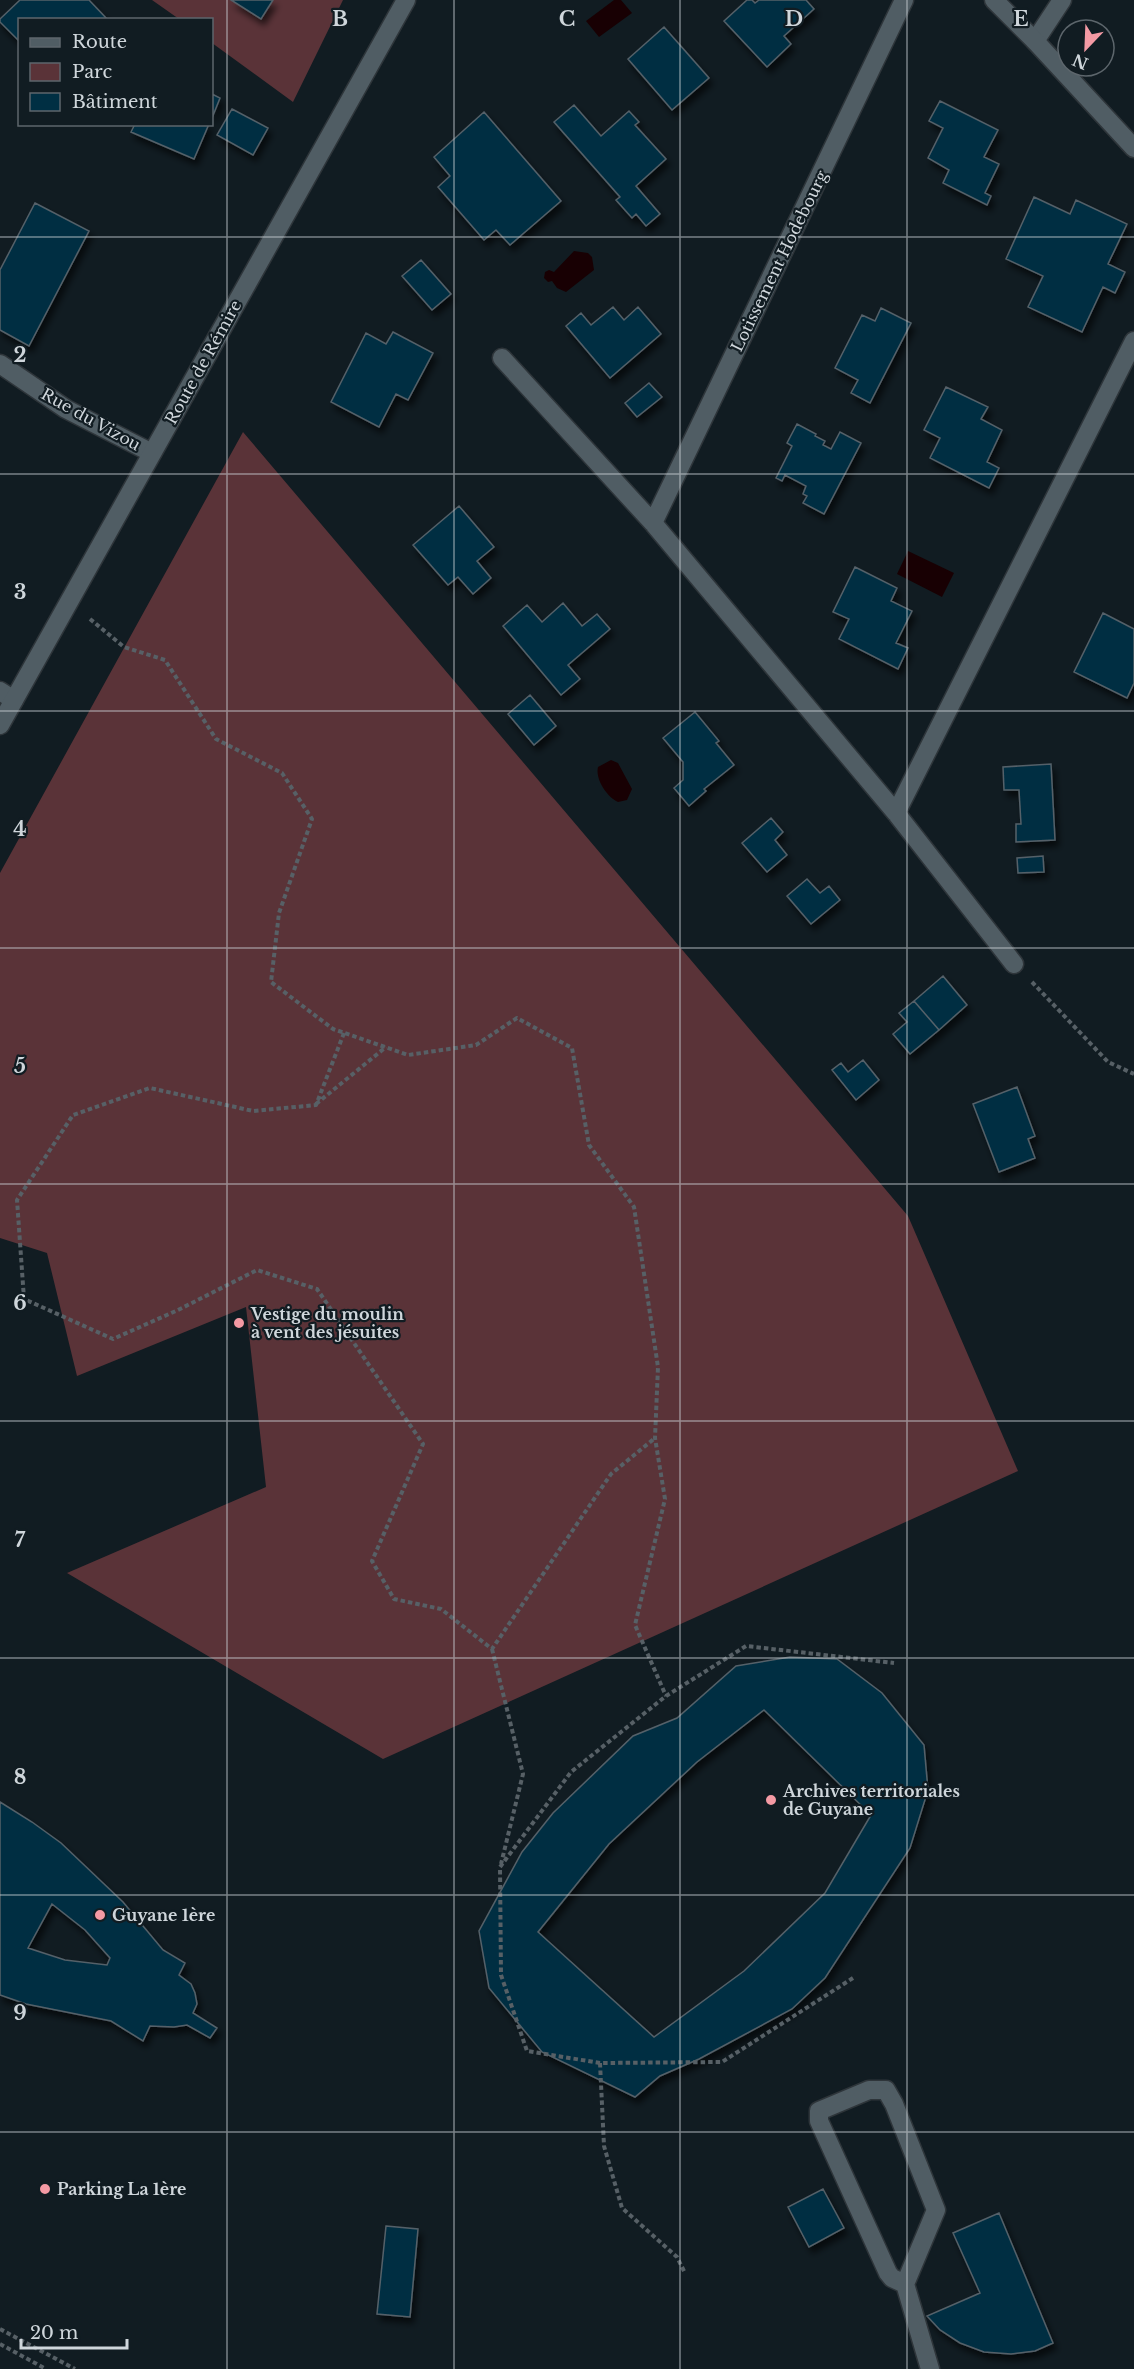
<svg xmlns="http://www.w3.org/2000/svg" width="1134" height="2369" viewBox="0 0 1134 2369" font-family="'Libre Baskerville',serif">
  <style>
    .green { fill: #5a3338 }
    .water { fill: #180003 }
    .building { fill: #002f43; stroke: #546169; stroke-width: 1.5; fill-rule: evenodd; filter: url(#shadow) }
    .lines { fill: none; stroke-linecap: round; stroke-linejoin: round }
    .lane-casing { stroke: #2e353a; stroke-width: 21 }
    .street-casing { stroke: #2e353a; stroke-width: 21 }
    .secondary-casing { stroke: #2e353a; stroke-width: 21 }
    .path { stroke: #576066; stroke-width: 4; stroke-dasharray: 4.5 3; stroke-linecap: butt }
    .lane { stroke: #505d64; stroke-width: 18 }
    .street { stroke: #505d64; stroke-width: 18 }
    .secondary { stroke: #505d64; stroke-width: 18 }
    .grid { fill: none; stroke: #cfd6db; stroke-width: 1.5; stroke-opacity: 0.55 }
    .poi-dot { fill: #f49aa4; stroke: #111c22; stroke-width: 2 }
    .labels { text-anchor: middle; stroke-width: 4.5; stroke-linejoin: round; paint-order: stroke }
    .street-label { font-size: 16px; fill: #cfd6db; stroke: #111c22 }
    .poi-label { font-size: 16px; font-weight: bold; fill: #cfd6db; stroke: #111c22; text-anchor: start }
    .grid-label { font-size: 20px; text-anchor: middle; font-weight: bold; fill: #cfd6db; stroke: #111c22; stroke-width: 4.5; stroke-linejoin: round; paint-order: stroke }
  </style>
  <defs>
    <filter id="shadow"><feDropShadow dx="3.5" dy="6" stdDeviation="3" flood-color="#0009"/></filter>
  </defs>
  <rect width="100%" height="100%" fill="#111c22"/>
  <path class="green" d="M152,0H343L293,102L212,43V20L179,19Z
    M243,432L908,1216L1018,1471L383,1759L67,1573L266,1487L246,1307L77,1376L47,1253L0,1238V873Z"/>
  <path class="water" d="M614,0H621L632,13L599,37L586,21Z
    M574,251L588,253L592,257L594,270L566,292L557,288L552,281L548,282L544,278L545,272L549,270L554,272Z
    M908,551L954,573L942,597L897,574Z
    M611,760L618,763L632,789L627,800L618,802C607,797 595,779 598,767Z"/>
  <path class="building" d="M20,0H89L108,20H20V42L0,22V19Z
    M231,0H273L261,19Z
    M747,0H752L755,3L759,0H806L814,9L784,36L791,44L767,67L724,21Z
    M664,27L709,78L672,110L628,59Z
    M212,94L220,98L212,118Z
    M940,101L998,130L984,157L999,164L985,193L991,196L987,205L943,183L949,170L928,158L943,128L929,121Z
    M574,105L601,136L629,111L639,122L635,125L666,159L636,186L660,214L646,226L636,214L632,218L616,200L620,197L554,122Z
    M232,109L268,128L253,155L217,135Z
    M484,112L561,201L510,245L496,230L484,240L438,187L450,176L434,157Z
    M135,124H209L194,159L131,132Z
    M1034,197L1070,214L1076,200L1127,224L1108,264L1125,272L1115,293L1103,287L1082,332L1028,307L1043,276L1006,259Z
    M35,203L89,231L29,346L0,330V270Z
    M421,260L451,294L432,310L402,276Z
    M613,307L624,320L638,307L661,334L610,378L566,326L581,313L591,325Z
    M881,308L911,323L870,403L851,393L858,380L835,368L862,315L875,321Z
    M393,332L433,353L408,400L396,394L379,427L331,402L366,333L386,344Z
    M649,383L662,397L637,417L625,403Z
    M946,387L988,407L981,419L1002,430L987,462L999,468L989,488L930,458L940,438L924,430Z
    M797,424L816,434L815,436L825,441L823,445L831,449L840,432L861,443L824,514L803,503L807,496L803,494L806,486L785,475L782,481L776,478L792,446L787,443Z
    M459,506L494,547L477,561L491,578L473,594L458,577L448,585L413,545Z
    M855,567L897,588L891,601L912,611L896,643L908,648L898,669L839,639L849,619L833,612Z
    M563,603L582,626L597,614L610,629L568,665L580,679L561,695L503,626L527,605L542,622Z
    M1103,613L1134,629V683L1127,698L1074,672Z
    M530,695L556,726L534,745L508,714Z
    M695,712L719,741L716,743L734,765L704,789L706,791L689,806L674,788L683,780V762L663,738Z
    M1051,764L1055,840L1016,842V824H1021L1019,790H1004L1003,767Z
    M771,818L783,832L775,840L787,855L767,872L742,843Z
    M1043,856L1044,872L1018,873L1017,858Z
    M807,879L820,893L829,886L840,900L811,924L787,896Z
    M943,976L967,1005L939,1030L914,1001Z
    M914,1001L939,1030L910,1054L893,1034L907,1022L899,1013Z
    M863,1060L879,1080L856,1100L832,1070L841,1063L848,1072Z
    M1017,1087L1035,1136L1028,1139L1035,1158L999,1172L973,1104Z
    M790,1657L837,1659L882,1693L924,1745L928,1790L910,1848L825,1978L792,2009L699,2059L660,2076L635,2097L542,2052L489,1988L479,1931L522,1852L553,1813L633,1736L677,1718L736,1666Z
    M764,1710L871,1815L825,1893L744,1971L654,2037L538,1932L609,1844L697,1762Z
    M0,1802L32,1822L61,1843L123,1902L163,1950L185,1963L179,1975L191,1984L195,1993L197,2004L193,2013L217,2028L210,2038L187,2025L174,2027L150,2026L143,2041L111,2021L26,2004L0,1995ZM52,1904L85,1930L110,1958L107,1965L65,1960L28,1948Z
    M823,2189L844,2228L809,2247L788,2207Z
    M999,2213L1053,2343L1035,2351L1011,2354L984,2352L960,2343L940,2330L927,2316L980,2293L953,2233Z
    M386,2226L418,2229L410,2317L377,2314Z"/>
  <g class="lines">
    <g class="lane-casing">
      <path id="lane" d="M905,2284L892,2278L888,2273L819,2121V2111L869,2090H886L894,2104L936,2210L905,2284L930,2369"/>
    </g>
    <g class="street-casing">
      <path id="street" d="M1035,41L1062,0
        M502,358L653,523L896,813L1014,964
        M0,364L66,409L152,453
        M653,523L904,0
        M0,691L14,700
        M896,813L1134,341"/>
    </g>
    <g class="secondary-casing">
      <path id="secondary" d="M994,0L1035,41L1134,148
        M0,725L406,0"/>
    </g>
    <path class="path" d="M90,619L124,647L165,660L216,739L282,773L312,819L279,913L271,982L333,1029L408,1055L476,1045L517,1018L572,1048L589,1145L634,1207L658,1367L655,1438L665,1499L635,1625L666,1696
      M1032,982L1108,1062L1134,1074
      M344,1033L316,1105L253,1111L150,1088L73,1115L17,1200L24,1299L113,1339L178,1310L257,1270L317,1289L423,1444L372,1561L394,1599L441,1609L492,1649L611,1474L655,1438
      M316,1104L386,1047
      M492,1649L523,1774L501,1864
      M853,1978L722,2062L600,2063L527,2051L501,1975L500,1867L571,1772L666,1696L746,1646L894,1663
      M600,2063L604,2146L622,2208L677,2257L685,2273
      M0,2329L75,2369
      M0,2344L46,2369"/>
    <use href="#lane" class="lane"/>
    <use href="#street" class="street"/>
    <use href="#secondary" class="secondary"/>
  </g>
  <path class="grid" d="M227,0V2369M454,0V2369M680,0V2369M907,0V2369M0,237H1134M0,474H1134M0,711H1134M0,948H1134M0,1184H1134M0,1421H1134M0,1658H1134M0,1895H1134M0,2132H1134"/>
  <g class="poi-dot">
    <circle cx="239" cy="1323" r="6"/>
    <circle cx="771" cy="1800" r="6"/>
    <circle cx="100" cy="1915" r="6"/>
    <circle cx="45" cy="2189" r="6"/>
  </g>
  <g class="labels">
    <g class="street-label">
      <text transform="translate(779 261) rotate(-64)" y="6">Lotissement Hodebourg</text>
      <text transform="translate(203 362) rotate(-61)" y="6">Route de Rémire</text>
      <text transform="translate(91 419) rotate(29)" y="6">Rue du Vizou</text>
    </g>
    <g class="poi-label">
      <text x="251" y="1320">Vestige du moulin<tspan x="251" dy="18">à vent des jésuites</tspan></text>
      <text x="783" y="1797">Archives territoriales<tspan x="783" dy="18">de Guyane</tspan></text>
      <text x="112" y="1921">Guyane 1ère</text>
      <text x="57" y="2195">Parking La 1ère</text>
    </g>
  </g>
  <g class="grid-label">
    <text x="340" y="26">B</text>
    <text x="567" y="26">C</text>
    <text x="794" y="26">D</text>
    <text x="1021" y="26">E</text>
    <text x="20" y="362">2</text>
    <text x="20" y="599">3</text>
    <text x="20" y="836">4</text>
    <text x="20" y="1073">5</text>
    <text x="20" y="1310">6</text>
    <text x="20" y="1547">7</text>
    <text x="20" y="1784">8</text>
    <text x="20" y="2020">9</text>
  </g>
  <rect x="18" y="18" width="195" height="108" fill="#111c22" stroke="#5d666c" stroke-width="1.5"/>
  <rect x="30" y="38" width="30" height="9" fill="#505d64" stroke="#5d666c" stroke-width="1.5"/>
  <text x="72" y="48" font-size="18" fill="#cfd6db">Route</text>
  <rect x="30" y="63" width="30" height="18" fill="#5a3338" stroke="#5d666c" stroke-width="1.5"/>
  <text x="72" y="78" font-size="18" fill="#cfd6db">Parc</text>
  <rect x="30" y="93" width="30" height="18" fill="#002f43" stroke="#5d666c" stroke-width="1.5"/>
  <text x="72" y="108" font-size="18" fill="#cfd6db">Bâtiment</text>
  <g transform="translate(1086 48) rotate(203)"><circle r="28" fill="#111c22" stroke="#5d666c" stroke-width="1.5"/>
  <path d="M0-4.5L10 22L0 15L-10 22Z" fill="#f49aa4"/>
  <text y="-9" font-size="16" font-weight="bold" text-anchor="middle" fill="#cfd6db">N</text>
  </g>
  <path d="M21 2339v9h106v-9" fill="none" stroke="#cfd6db" stroke-width="3"/>
  <text x="30" y="2339" font-size="18" fill="#cfd6db" stroke="#111c22" stroke-width="4.5" paint-order="stroke">20 m</text>
</svg>
